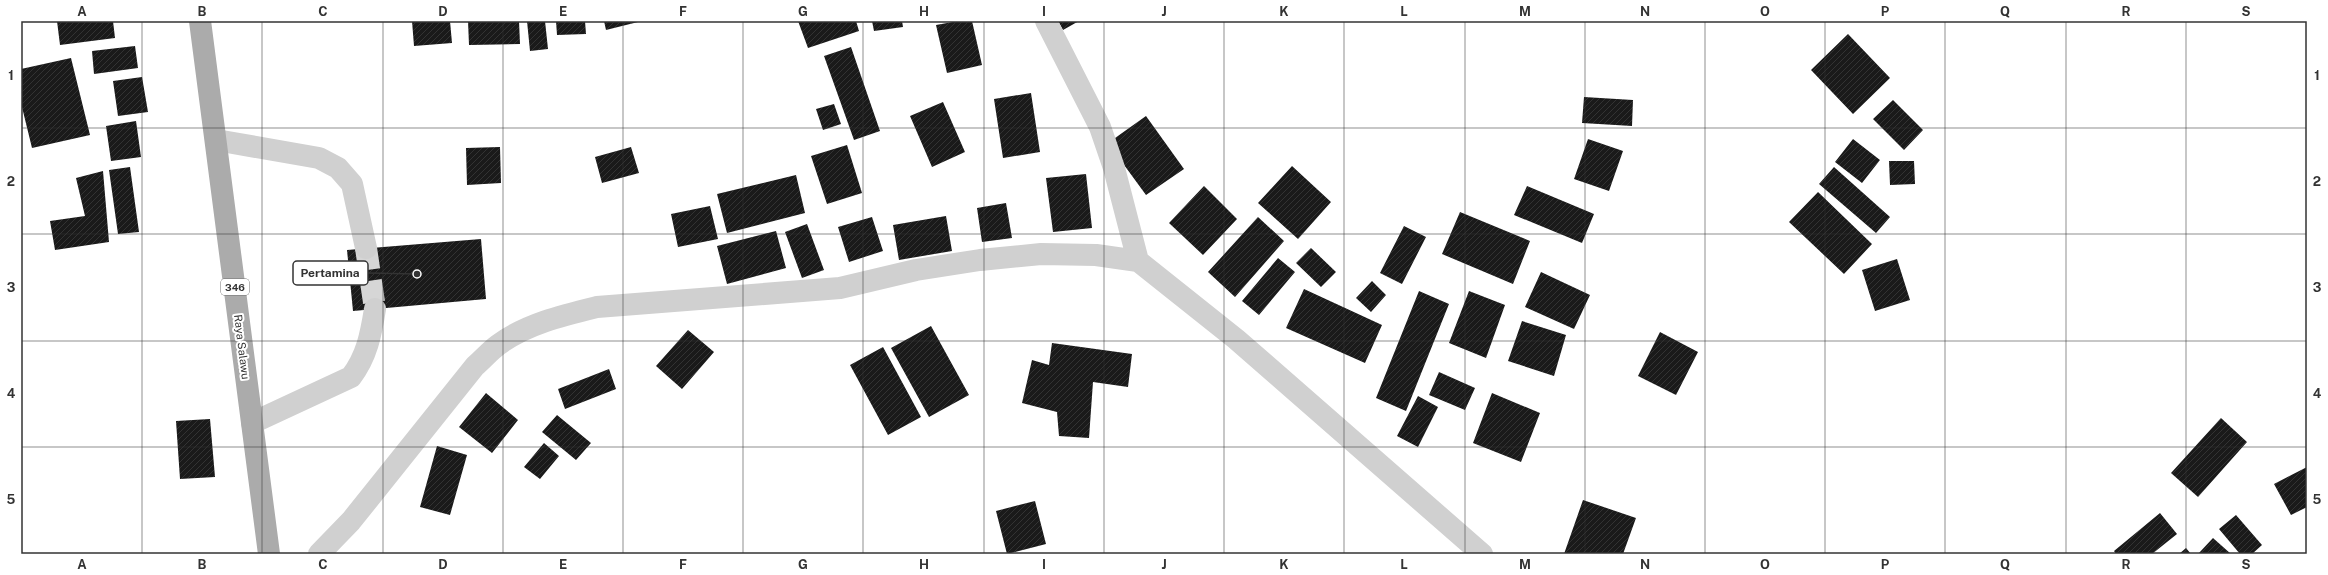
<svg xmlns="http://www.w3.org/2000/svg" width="2328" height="575" viewBox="0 0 2328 575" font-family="'Public Sans',sans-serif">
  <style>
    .building { fill: url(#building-hatch) }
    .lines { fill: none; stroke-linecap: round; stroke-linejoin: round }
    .minor-tunnel { stroke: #d6d6d6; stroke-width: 22; stroke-dasharray: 22 11; stroke-linecap: butt }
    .minor { stroke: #d0d0d0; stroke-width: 22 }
    .major { stroke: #ababab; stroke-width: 22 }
    .grid { fill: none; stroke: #333; stroke-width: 1; stroke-opacity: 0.55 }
    .labels { text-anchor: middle; stroke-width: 4; stroke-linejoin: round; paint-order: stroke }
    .shield { fill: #fff; stroke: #707070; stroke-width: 1 }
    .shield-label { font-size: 10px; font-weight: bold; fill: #333 }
    .street-label { font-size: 11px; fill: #333; stroke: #fff }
    .leader { fill: none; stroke: #333; stroke-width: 1.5 }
    .callout-dot { fill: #333; stroke: #fff; stroke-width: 1.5 }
    .callout { fill: #fff; stroke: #333; stroke-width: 1.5 }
    .callout-label { font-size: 12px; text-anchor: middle; font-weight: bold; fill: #333 }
    .neatline { fill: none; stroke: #333; stroke-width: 1.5 }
    .grid-label { font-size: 13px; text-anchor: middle; font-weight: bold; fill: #333 }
  </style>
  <defs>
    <pattern id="building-hatch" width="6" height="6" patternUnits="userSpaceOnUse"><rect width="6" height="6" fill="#1a1a1a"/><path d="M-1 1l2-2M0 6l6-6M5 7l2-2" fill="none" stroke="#333"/></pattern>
  </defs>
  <rect width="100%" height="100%" fill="#fff"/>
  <path class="building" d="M57,21H113L115,38L60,45Z
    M412,21H450L452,43L414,46Z
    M468,21H519L520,44L469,45Z
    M527,21H545L548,49L530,51Z
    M556,21H585L586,34L557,35Z
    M604,21H638V22L606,30Z
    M798,21H856L859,31L808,48Z
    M872,21H902L903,27L874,31Z
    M958,21H972L982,65L947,73L936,25Z
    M1058,21H1079L1063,30Z
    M1848,34L1890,78L1853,114L1811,70Z
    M135,46L138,68L94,74L92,51Z
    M851,47L880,131L854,140L824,56Z
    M71,58L90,135L32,148L21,103V69Z
    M142,77L148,112L118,116L113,81Z
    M1031,93L1040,152L1003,158L994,99Z
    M1584,97L1633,100L1632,126L1582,123Z
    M1893,100L1923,130L1904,150L1873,119Z
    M943,102L965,152L932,167L910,116Z
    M834,104L841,124L823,130L816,109Z
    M1146,116L1184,169L1146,195L1108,143Z
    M136,121L141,157L111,161L106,126Z
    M1588,139L1623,151L1609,191L1574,179Z
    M1853,139L1880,160L1862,183L1835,162Z
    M847,145L862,193L827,204L811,156Z
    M500,147L501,183L467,185L466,148Z
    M631,147L639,173L602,183L595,157Z
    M1889,161H1914L1915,184L1890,185Z
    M1292,166L1331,202L1298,239L1258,203Z
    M130,167L139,232L118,234L109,170Z
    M1834,167L1890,217L1876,233L1819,184Z
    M103,171L109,242L55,250L50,221L85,216L76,178Z
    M1086,174L1092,228L1053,232L1046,178Z
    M796,175L805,213L727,233L717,194Z
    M1204,186L1237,219L1203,255L1169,223Z
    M1527,186L1594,214L1582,243L1514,215Z
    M1818,192L1872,244L1844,274L1789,222Z
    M1006,203L1012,238L982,242L977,208Z
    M710,206L718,239L678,247L671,214Z
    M1460,212L1530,241L1513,284L1442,254Z
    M946,216L952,251L899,260L893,225Z
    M872,217L883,251L849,262L838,227Z
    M1258,217L1284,241L1235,297L1208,272Z
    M807,224L824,270L802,278L785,232Z
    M1404,226L1426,237L1402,284L1380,273Z
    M776,231L786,268L727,284L717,246Z
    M481,239L486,299L353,311L347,250Z
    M1311,248L1336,272L1321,287L1296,263Z
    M1278,258L1295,272L1259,315L1242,301Z
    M1897,259L1910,300L1875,311L1862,270Z
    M1541,272L1590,295L1574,329L1525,307Z
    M1372,281L1386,295L1371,312L1356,298Z
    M1304,289L1382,325L1365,363L1286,328Z
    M1419,291L1449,304L1406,411L1376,398Z
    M1469,291L1505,305L1486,358L1449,343Z
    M1522,321L1566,335L1554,376L1508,361Z
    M931,326L969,395L929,417L891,348Z
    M688,330L714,352L682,389L656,366Z
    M1660,332L1698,352L1676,395L1638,376Z
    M1052,343L1132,354L1128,387L1093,382L1089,438L1059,436L1057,412L1022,403L1032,360L1049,365Z
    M883,347L921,417L888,435L850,365Z
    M609,369L616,389L565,409L558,389Z
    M1439,372L1475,388L1465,410L1429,395Z
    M486,393L518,420L492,453L459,427Z
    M1492,393L1540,413L1521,462L1473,443Z
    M1418,396L1438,407L1418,447L1397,436Z
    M557,415L591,443L576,460L542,432Z
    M2221,418L2247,442L2198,497L2171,473Z
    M210,419L215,477L180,479L176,421Z
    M544,443L559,456L540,479L524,467Z
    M437,446L467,455L450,515L420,507Z
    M2307,467V507L2291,515L2274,484Z
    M1583,500L1636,518L1623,554H1564Z
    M1035,501L1046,544L1007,554L996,511Z
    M2160,513L2177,534L2152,554H2116L2114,551Z
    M2236,515L2262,545L2252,554H2240L2219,529Z
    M2213,538L2231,554H2198Z
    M2186,548L2191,554H2179Z"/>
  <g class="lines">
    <path class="minor-tunnel" d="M366,248L375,309"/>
    <path class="minor" d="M1046,21L1100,127L1114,168L1138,261
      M216,140L319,158L338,168L352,184L366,248
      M252,423L351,377C367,356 371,334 375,309
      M319,554L351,521L475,366C483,359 490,351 498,345C526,324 564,315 597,307L840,288L916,270L980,260L1041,254L1096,255L1138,261L1236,339L1482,554"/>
    <path class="major" d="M200,21L269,554"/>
  </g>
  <path class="grid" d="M142,21V554M262,21V554M383,21V554M503,21V554M623,21V554M743,21V554M863,21V554M984,21V554M1104,21V554M1224,21V554M1344,21V554M1465,21V554M1585,21V554M1705,21V554M1825,21V554M1945,21V554M2066,21V554M2186,21V554M21,128H2307M21,234H2307M21,341H2307M21,447H2307"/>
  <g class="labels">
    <rect class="shield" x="221" y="279" width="28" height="16" rx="3"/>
    <g class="shield-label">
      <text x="235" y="291">346</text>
    </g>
    <g class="street-label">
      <text transform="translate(242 347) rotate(83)" y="4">Raya Salawu</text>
    </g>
  </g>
  <path class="leader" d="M417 274L368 273"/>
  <circle class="callout-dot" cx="417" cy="274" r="4"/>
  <rect class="callout" x="293" y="261" width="75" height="24" rx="4"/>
  <g class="callout-label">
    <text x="330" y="277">Pertamina</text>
  </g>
  <rect width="2328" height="575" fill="none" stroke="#ffffff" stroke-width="44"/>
  <rect x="22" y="22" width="2284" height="531" class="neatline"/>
  <g class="grid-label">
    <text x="82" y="16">A</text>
    <text x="202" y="16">B</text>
    <text x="323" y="16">C</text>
    <text x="443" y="16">D</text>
    <text x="563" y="16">E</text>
    <text x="683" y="16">F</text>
    <text x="803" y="16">G</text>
    <text x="924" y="16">H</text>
    <text x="1044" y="16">I</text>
    <text x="1164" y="16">J</text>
    <text x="1284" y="16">K</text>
    <text x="1404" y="16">L</text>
    <text x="1525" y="16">M</text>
    <text x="1645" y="16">N</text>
    <text x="1765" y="16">O</text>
    <text x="1885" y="16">P</text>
    <text x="2005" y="16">Q</text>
    <text x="2126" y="16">R</text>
    <text x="2246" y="16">S</text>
    <text x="11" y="80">1</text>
    <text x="2317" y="80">1</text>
    <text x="11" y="186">2</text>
    <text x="2317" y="186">2</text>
    <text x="11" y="292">3</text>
    <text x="2317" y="292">3</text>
    <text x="11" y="398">4</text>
    <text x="2317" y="398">4</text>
    <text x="11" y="504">5</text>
    <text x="2317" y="504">5</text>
    <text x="82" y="569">A</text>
    <text x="202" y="569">B</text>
    <text x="323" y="569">C</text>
    <text x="443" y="569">D</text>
    <text x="563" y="569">E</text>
    <text x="683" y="569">F</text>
    <text x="803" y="569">G</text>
    <text x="924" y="569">H</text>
    <text x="1044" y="569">I</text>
    <text x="1164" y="569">J</text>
    <text x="1284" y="569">K</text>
    <text x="1404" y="569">L</text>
    <text x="1525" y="569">M</text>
    <text x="1645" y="569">N</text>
    <text x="1765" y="569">O</text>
    <text x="1885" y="569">P</text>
    <text x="2005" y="569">Q</text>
    <text x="2126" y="569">R</text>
    <text x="2246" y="569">S</text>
  </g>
</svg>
